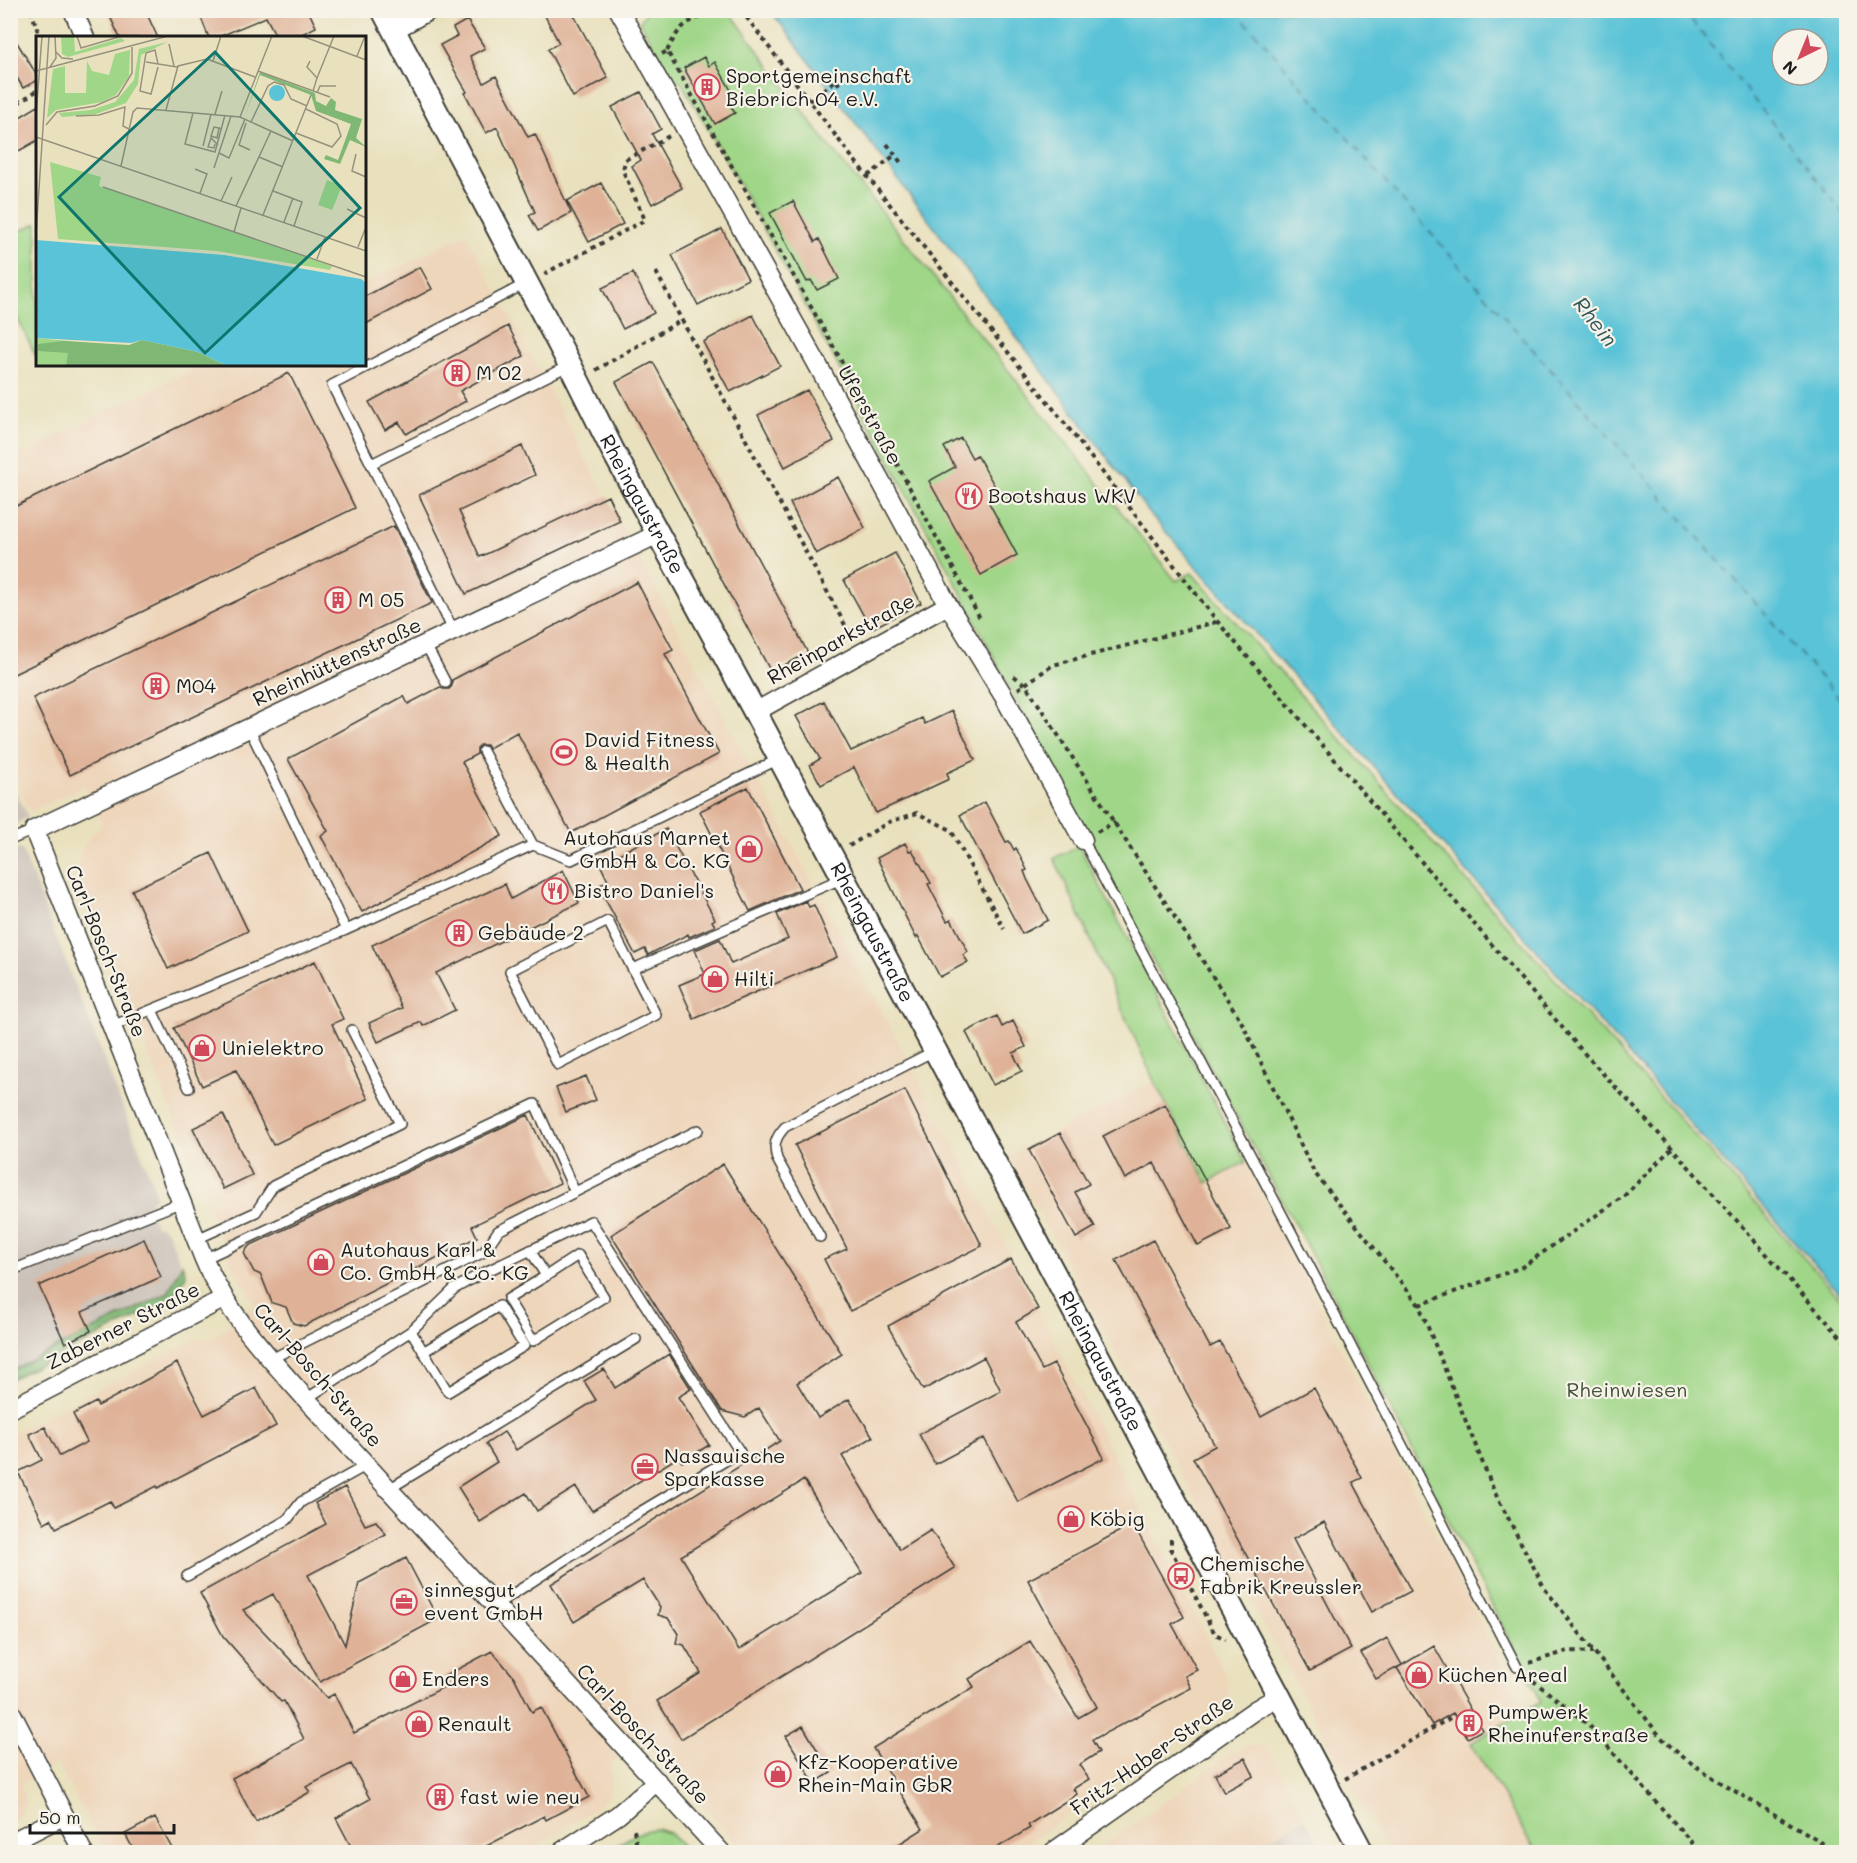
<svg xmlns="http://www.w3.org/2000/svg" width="1857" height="1863" viewBox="0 0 1857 1863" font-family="Mali,sans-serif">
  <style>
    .built { fill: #eed6bb }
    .industrial { fill: #ccc2b9 }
    .green { fill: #9fd687; stroke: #5e7952; stroke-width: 1.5 }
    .forest { fill: #7fb774; stroke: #4e6a48; stroke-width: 1.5 }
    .water { fill: #5ac3d7; stroke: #3b707a; stroke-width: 1.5; fill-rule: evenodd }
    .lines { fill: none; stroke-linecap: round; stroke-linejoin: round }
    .ferry { stroke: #32565d; stroke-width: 1.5; stroke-dasharray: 8 6; stroke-linecap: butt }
    .building { fill: #dfb298; fill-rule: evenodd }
    .service-casing { stroke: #3b3a34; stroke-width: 12 }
    .minor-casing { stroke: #3b3a34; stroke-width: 21 }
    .tertiary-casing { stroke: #3b3a34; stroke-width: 26 }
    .path { stroke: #3b3a34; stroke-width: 4; stroke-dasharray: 4.5 4.5; stroke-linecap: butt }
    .service { stroke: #fff; stroke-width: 9 }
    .minor { stroke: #fff; stroke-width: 18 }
    .tertiary { stroke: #fff; stroke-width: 22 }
    .labels { text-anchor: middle; stroke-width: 4.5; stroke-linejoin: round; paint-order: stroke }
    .poi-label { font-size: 20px; fill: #1c1c1c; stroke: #f7f3e8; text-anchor: start }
    .street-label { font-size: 20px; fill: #1c1c1c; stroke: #f7f3e8 }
    .park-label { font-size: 20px; fill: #43543c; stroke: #f7f3e8 }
    .water-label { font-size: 21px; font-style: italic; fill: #32565d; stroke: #f7f3e8 }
    .inset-river { fill: none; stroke: #5ac3d7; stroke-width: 3 }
    .inset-road { fill: none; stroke: #97927d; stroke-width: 1.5 }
    .view { fill: #0f766e; fill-opacity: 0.15; stroke: #0f766e; stroke-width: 3 }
    .inset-edge { fill: none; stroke: #1c1c1c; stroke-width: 3 }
  </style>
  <rect width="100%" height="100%" fill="#f7f3e8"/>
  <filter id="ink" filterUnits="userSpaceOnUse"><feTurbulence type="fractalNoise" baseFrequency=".0167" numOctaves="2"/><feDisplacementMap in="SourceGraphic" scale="12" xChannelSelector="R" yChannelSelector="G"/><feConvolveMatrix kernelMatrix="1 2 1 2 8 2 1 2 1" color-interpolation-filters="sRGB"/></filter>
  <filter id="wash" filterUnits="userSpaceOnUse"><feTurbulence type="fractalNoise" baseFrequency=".008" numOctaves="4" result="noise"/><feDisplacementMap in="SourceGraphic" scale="24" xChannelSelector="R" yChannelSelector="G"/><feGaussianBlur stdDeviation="1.35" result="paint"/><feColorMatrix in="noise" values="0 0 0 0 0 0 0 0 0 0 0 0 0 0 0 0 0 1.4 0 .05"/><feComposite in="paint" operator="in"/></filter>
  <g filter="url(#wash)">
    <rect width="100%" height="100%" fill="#e9e1be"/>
    <path class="built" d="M466,234L968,1173L1225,1674L1229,1686L1228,1697L1221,1705L1015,1852H746L641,1737L610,1766L611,1778L610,1788L606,1797L597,1807L528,1852H108L98,1838L57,1763L21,1784L25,1798L24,1808L18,1817L11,1823V1434L194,1340L215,1337L256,1305L231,1262L78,876V864L81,851L90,836L102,824L84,786L30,812L11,770V459L202,365L364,364L365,284Z
      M1154,1081L1207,1183L1246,1162L1525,1711L1471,1743L1537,1852H1388L1008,1156Z
      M1251,1745L1261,1746L1268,1749L1305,1818L1250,1852H1094L1231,1754L1243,1747Z"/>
    <path class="industrial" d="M10,780L28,817L11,827H10Z
      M10,848L22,850L153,1184L156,1196L147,1207L156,1226L159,1225L167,1231L186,1275L172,1300L11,1379Z
      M1305,1818L1324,1852H1250Z"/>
    <path class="green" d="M647,11H729L819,133L1176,581L1192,573L1846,1305V1852H1537L1471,1743L1541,1701L1324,1278L1090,844L960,591L742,189L681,82L672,78L640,22Z
      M37,223V358L11,306V235Z
      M1079,846L1246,1162L1207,1183L1154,1081L1054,858Z
      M656,1829L669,1833L688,1852H669L663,1845L652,1852L645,1845L634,1852H607C623,1842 637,1830 656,1829Z"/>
    <path class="forest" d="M182,1264L186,1275L172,1300L11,1379V1370L168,1293Z"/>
    <path class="water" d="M771,11H1846V1300L1150,514ZM1782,39H1818V75H1782Z"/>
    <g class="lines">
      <path class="ferry" d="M1235,10L1846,706
        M1683,10L1846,216"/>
    </g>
    <g id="blocks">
      <path class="building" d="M107,10H145L158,38H120Z
        M198,10H308L316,27L296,37L277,38L266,17L216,38H209Z
        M542,10H571L608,78L573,97L548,49L559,43Z
        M467,20L485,48L470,56L484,83L496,76L528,137L535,134L571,213L538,231L529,215L535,212L497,127L486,133L465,93L467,92L440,45L457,36L453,28Z
        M10,31L38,77V80L23,88L10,66Z
        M704,57L709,66L715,62L737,101L730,105L735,113L715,124L684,68Z
        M641,92L661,129L652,134L682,188L652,204L632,166L641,160L612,107Z
        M38,106V140L10,156V123Z
        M601,183L623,224L589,242L567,201Z
        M793,201L815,242L819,239L839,279L817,290L811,280L807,282L770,213Z
        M722,229L748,279L698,305L672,255Z
        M420,267L432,289L364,325V297Z
        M633,273L654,313L623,329L602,288Z
        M753,315L780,366L730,392L703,342Z
        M508,326L524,356L460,391L466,401L406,434L399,422L385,430L369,402Z
        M653,362L808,653L771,672L616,382Z
        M289,373L355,508L10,676V509Z
        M807,390L834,441L785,467L758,415Z
        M961,438L972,458L977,455L998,492L987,499L1017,555L981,575L929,481L955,467L944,447Z
        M522,446L535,475L459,511L480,557L608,496L620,521L466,594L419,495Z
        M838,477L865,528L816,554L790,503Z
        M394,526L432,603L70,775L33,698Z
        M895,553L921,603L871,629L844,580Z
        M637,582L673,650L665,654L719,754L571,833L517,732L489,748L486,745H480L477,748V754L462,762L502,836L362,912L321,836L328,831L288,759L404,696L408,704L440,687L443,689H449L452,686V680Z
        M824,701L851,751L922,718L925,724L952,711L975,760L947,773L949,779L876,813L854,767L821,785L810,765L820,759L796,716Z
        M748,787L800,889L750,911L700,811Z
        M985,802L1006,842L1009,841L1014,850L1016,848L1027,870L1024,871L1027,879L1048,920L1022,934L960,815Z
        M666,829L715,919L712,921L715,926L689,937L688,934L648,955L645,949L635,954L598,886L608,881L600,864Z
        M905,843L909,851L912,850L931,883L928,884L947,921L951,919L968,952L963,955L968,962L940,977L918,936L916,938L877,858Z
        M211,853L248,931L168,969L132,890Z
        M563,870L579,903L436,973L455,1010L423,1026L421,1022L378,1042L369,1023L402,1008L372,945L505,884L511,899Z
        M806,901L809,907L814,905L837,957L694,1019L679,985L705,974L695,950L720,939L731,964L788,939L777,914Z
        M315,961L343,1019L332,1024L368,1099L273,1145L236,1070L202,1086L174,1028Z
        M997,1016L1002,1027L1013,1021L1026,1047L1013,1053L1022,1071L993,1085L966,1032Z
        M586,1076L596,1100L566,1112L556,1088Z
        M905,1090L982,1246L850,1311L824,1259L847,1249L795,1145Z
        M1165,1104L1231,1229L1198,1246L1154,1163L1125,1179L1103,1136Z
        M223,1114L252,1175L223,1189L193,1128Z
        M528,1115L560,1183L472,1226L477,1237L304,1326L293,1323L286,1307L272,1303L261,1275L254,1272L244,1253L249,1246Z
        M1060,1133L1089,1184L1075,1192L1095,1227L1076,1238L1029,1150Z
        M723,1164L842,1354L797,1383L818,1418L849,1399L873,1437L842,1456L900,1550L931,1530L955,1568L681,1739L657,1701L701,1673L684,1645L676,1643L678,1634L668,1618L658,1615L660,1607L643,1580L574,1622L551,1584L780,1441L759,1408L745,1417L722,1411L611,1235ZM804,1480L862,1573L739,1650L681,1556Z
        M144,1239L161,1277L82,1312L91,1331L65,1343L39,1286Z
        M1153,1240L1210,1347L1220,1342L1261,1417L1314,1388L1362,1478L1353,1482L1411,1591L1372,1612L1324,1522L1293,1539L1351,1649L1310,1671L1193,1458L1215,1446L1116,1260Z
        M1011,1259L1038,1309L1016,1322L1042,1370L1054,1364L1104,1458L1018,1502L984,1438L935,1464L919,1434L1001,1391L984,1357L923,1390L888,1326Z
        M669,1354L691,1389L678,1397L709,1445L682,1462L678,1457L592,1511L576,1487L537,1511L526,1493L480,1522L458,1487L497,1462L486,1444L504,1432L516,1450L596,1400L584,1381L604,1369L615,1388Z
        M177,1363L204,1415L256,1388L276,1426L158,1488L157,1486L114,1508L110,1501L56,1528L51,1519L44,1523L18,1472L42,1460L29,1434L45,1427L60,1456L87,1442L73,1414L96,1402L98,1406Z
        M345,1487L365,1525L376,1521L386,1534L308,1575L345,1645L359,1583L406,1558L438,1619L320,1682L273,1594L243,1610L327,1698L334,1694L354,1733L446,1686L443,1677L492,1651L514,1677L532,1712L541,1707L589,1797L546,1820L544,1816L475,1852H354L336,1818L370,1799L351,1764L306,1787L310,1792L256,1822L232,1778L304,1739L284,1701L281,1702L223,1636L200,1593L326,1524L315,1503Z
        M1133,1524L1184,1617L1172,1624L1197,1670L1185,1676L1191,1688L1092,1740L1099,1752L1079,1765L1089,1779L1073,1789L1077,1794L1028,1825L1030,1828L990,1852H886L923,1829L873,1748L974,1687L969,1679L1030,1641L1078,1718L1097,1707L1028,1580Z
        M1387,1638L1402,1665L1376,1679L1361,1653Z
        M1434,1646L1482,1730L1468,1738L1453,1713L1432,1725L1397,1668Z
        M803,1726L831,1773L814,1783L786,1736Z
        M1245,1758L1254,1776L1224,1792L1215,1774Z
        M155,1818L174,1852H135L125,1834Z"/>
    </g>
  </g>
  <g filter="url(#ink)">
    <use href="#blocks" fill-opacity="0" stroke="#3b3a34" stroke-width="1.5"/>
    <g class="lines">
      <g class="service-casing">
        <path id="service" d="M371,464L570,365
          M454,632L332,385L527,283
          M426,645L446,683
          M249,728L346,930
          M483,751L533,845L571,860L779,759
          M10,840L34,830
          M1083,840L1312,1271L1517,1667
          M608,921L656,1015L558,1065L510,971Z
          M633,969L843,878
          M152,1010L189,1088
          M112,1026L346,930L533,845
          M820,1237L777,1159C773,1145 775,1138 785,1127L934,1051
          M197,1239L256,1212L273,1186L400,1124L352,1030
          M530,1250L546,1276L508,1299L533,1341L604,1297L578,1255L546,1276
          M204,1259L535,1104L575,1192
          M10,1271L182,1202
          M411,1331L448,1392L524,1346L499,1306L423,1352
          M271,1359L484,1252L498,1231L698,1130
          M306,1399L411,1331L454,1289L475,1277L591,1221L740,1452L635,1515L496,1605
          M389,1489L636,1339
          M187,1576L287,1520L301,1502L367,1465"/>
      </g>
      <g class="minor-casing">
        <path id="minor" d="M73,10L85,38
          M619,10L815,360L948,605L1003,695L1083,840
          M394,30L430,10
          M658,534L34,830L204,1259C227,1314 267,1355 306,1399L721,1852
          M755,712L948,605
          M10,1409L223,1299
          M10,1710L83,1852
          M10,1843L63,1816
          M561,1852L618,1815L657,1781
          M1053,1852L1255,1710L1279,1696"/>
      </g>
      <g class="tertiary-casing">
        <g id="tertiary">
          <path id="s1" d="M383,10L570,365L613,451L755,712L1362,1852"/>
        </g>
      </g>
      <path class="path" d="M31,10L40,38
        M741,10L851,156L1056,412L1217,621L1583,1052L1672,1148L1846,1343
        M667,51C671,44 674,37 679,31C692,14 722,12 741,12
        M662,54L667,51L837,353L980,618
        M831,74L842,88
        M809,101L836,80
        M10,108L38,90
        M887,144L902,164
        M868,176L895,155
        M656,272L852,638
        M544,274L645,220L623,171L625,160L671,135
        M596,370L680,321
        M1014,676L1026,685L1240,1019L1314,1172L1419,1305L1494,1491L1545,1589L1659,1735C1684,1762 1716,1779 1746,1798C1777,1816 1808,1834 1839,1852
        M1018,689L1053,665L1216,622
        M1097,832L1115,822
        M849,846L889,822L917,813L951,830L1004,929
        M1419,1305L1522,1267L1624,1196L1672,1148
        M1171,1539V1550L1215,1634L1226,1639
        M1529,1663L1568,1651L1593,1652
        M1526,1675L1588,1724L1700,1852
        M1345,1779L1455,1715
        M634,1830L636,1842L641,1852"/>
      <use href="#service" class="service"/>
      <use href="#minor" class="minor"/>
      <use href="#tertiary" class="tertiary"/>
    </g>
  </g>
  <defs>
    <g id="building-ring" transform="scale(1.35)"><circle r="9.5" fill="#f7f3e8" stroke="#d1495b" stroke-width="1.5"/><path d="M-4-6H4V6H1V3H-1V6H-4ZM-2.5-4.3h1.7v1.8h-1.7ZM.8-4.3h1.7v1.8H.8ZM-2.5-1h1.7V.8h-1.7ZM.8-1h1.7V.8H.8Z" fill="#d1495b"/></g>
    <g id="restaurant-ring" transform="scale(1.35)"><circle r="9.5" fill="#f7f3e8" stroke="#d1495b" stroke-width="1.5"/><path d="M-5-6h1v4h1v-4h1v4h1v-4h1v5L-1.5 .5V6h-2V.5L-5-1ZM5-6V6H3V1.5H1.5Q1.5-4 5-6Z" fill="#d1495b"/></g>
    <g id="stadium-ring" transform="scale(1.35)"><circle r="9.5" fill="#f7f3e8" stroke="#d1495b" stroke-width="1.5"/><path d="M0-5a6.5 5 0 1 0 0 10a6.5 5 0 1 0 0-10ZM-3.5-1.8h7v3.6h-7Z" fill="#d1495b"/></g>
    <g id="shop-ring" transform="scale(1.35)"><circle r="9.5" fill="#f7f3e8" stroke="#d1495b" stroke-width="1.5"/><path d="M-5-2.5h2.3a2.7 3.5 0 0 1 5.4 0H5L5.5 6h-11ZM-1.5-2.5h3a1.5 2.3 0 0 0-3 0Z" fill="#d1495b"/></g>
    <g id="office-ring" transform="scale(1.35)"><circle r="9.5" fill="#f7f3e8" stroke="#d1495b" stroke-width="1.5"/><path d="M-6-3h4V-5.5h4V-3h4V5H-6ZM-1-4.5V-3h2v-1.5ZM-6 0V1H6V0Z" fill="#d1495b"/></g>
    <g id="bus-ring" transform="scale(1.35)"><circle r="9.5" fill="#f7f3e8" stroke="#d1495b" stroke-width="1.5"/><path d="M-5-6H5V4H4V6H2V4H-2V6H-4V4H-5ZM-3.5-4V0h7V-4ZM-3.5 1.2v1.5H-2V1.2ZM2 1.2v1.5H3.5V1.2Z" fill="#d1495b"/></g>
  </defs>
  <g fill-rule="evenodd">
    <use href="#building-ring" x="707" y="87"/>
    <use href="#building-ring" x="457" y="373"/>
    <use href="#restaurant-ring" x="969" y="496"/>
    <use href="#building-ring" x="338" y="600"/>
    <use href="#building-ring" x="156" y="686"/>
    <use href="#stadium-ring" x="564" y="752"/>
    <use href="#shop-ring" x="749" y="849"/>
    <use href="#restaurant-ring" x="555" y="891"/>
    <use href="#building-ring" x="459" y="933"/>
    <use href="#shop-ring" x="715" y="979"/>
    <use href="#shop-ring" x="202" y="1048"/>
    <use href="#shop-ring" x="321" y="1262"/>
    <use href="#office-ring" x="645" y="1467"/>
    <use href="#shop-ring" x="1071" y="1519"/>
    <use href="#bus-ring" x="1181" y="1576"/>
    <use href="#office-ring" x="404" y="1602"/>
    <use href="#shop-ring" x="1419" y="1675"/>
    <use href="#shop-ring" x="403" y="1679"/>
    <use href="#building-ring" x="1469" y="1723"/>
    <use href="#shop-ring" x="419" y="1724"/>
    <use href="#shop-ring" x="778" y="1774"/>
    <use href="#building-ring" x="440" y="1797"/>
  </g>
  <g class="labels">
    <g class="poi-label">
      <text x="726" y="83">Sportgemeinschaft<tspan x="726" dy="23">Biebrich 04 e.V.</tspan></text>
      <text x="476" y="380">M 02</text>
      <text x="988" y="503">Bootshaus WKV</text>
      <text x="358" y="607">M 05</text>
      <text x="176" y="693">M04</text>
      <text x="584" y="747">David Fitness<tspan x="584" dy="23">&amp; Health</tspan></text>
      <text x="730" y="845" text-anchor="end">Autohaus Marnet<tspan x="730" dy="23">GmbH &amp; Co. KG</tspan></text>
      <text x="574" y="898">Bistro Daniel's</text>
      <text x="478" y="940">Gebäude 2</text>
      <text x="734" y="986">Hilti</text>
      <text x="222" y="1055">Unielektro</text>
      <text x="340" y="1257">Autohaus Karl &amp;<tspan x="340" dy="23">Co. GmbH &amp; Co. KG</tspan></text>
      <text x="664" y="1463">Nassauische<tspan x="664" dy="23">Sparkasse</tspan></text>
      <text x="1090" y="1526">Köbig</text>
      <text x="1200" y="1571">Chemische<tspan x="1200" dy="23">Fabrik Kreussler</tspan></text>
      <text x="424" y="1597">sinnesgut<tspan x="424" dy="23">event GmbH</tspan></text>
      <text x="1438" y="1682">Küchen Areal</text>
      <text x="422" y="1686">Enders</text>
      <text x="1488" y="1719">Pumpwerk<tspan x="1488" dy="23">Rheinuferstraße</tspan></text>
      <text x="438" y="1731">Renault</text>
      <text x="798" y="1769">Kfz-Kooperative<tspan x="798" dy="23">Rhein-Main GbR</tspan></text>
      <text x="460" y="1804">fast wie neu</text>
    </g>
    <g class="street-label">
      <text transform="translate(870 415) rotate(61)" y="7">Uferstraße</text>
      <text dy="7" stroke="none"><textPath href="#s1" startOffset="558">Rheingaustraße</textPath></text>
      <text transform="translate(841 639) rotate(-29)" y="7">Rheinparkstraße</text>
      <text transform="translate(337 662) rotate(-25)" y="7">Rheinhüttenstraße</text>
      <text dy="7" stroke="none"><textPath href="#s1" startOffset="1044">Rheingaustraße</textPath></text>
      <text transform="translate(106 951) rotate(68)" y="7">Carl-Bosch-Straße</text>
      <text transform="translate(123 1326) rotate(-27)" y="7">Zaberner Straße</text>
      <text dy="7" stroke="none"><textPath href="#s1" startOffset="1530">Rheingaustraße</textPath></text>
      <text transform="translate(318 1375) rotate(49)" y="7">Carl-Bosch-Straße</text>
      <text transform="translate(643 1734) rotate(47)" y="7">Carl-Bosch-Straße</text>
      <text transform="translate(1152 1755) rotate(-35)" y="7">Fritz-Haber-Straße</text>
    </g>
    <g class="park-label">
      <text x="1627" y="1397">Rheinwiesen</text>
    </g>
    <g class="water-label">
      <text transform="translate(1595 322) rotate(52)" y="7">Rhein</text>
    </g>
  </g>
  <g transform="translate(36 36)">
    <rect width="330" height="330" fill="#e9e1be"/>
    <path d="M25,0H38L39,16L85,2L89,5L32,21L26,18ZM131,6L105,19L102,48L90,67L60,78L26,81L23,77L55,74L79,66L98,44L103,13ZM94,14L93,40L80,59L66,66L20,74L11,82L17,33L29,30V57H50L51,25L56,35L73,39L79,18ZM14,126L65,141L63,150L296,230L294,234L181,215L22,203ZM291,144L306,150L296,174L282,169ZM0,302L151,316L182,330H0Z" fill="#9fd687"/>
    <path d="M224,36L279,57L280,65L290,70L295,62L300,66L299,74L326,83L320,102L330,111L314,104L304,128L288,123L290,119L302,124L315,88L280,75L275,59L224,39L209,80ZM106,304L162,316L191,330H30L32,317L2,315V308L27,305L93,309Z" fill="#7fb774"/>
    <path d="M233 57a8 8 0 1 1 16 0a8 8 0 1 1-16 0ZM0,204L188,219L325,243L330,247V330H191L162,316L106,304L95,307L0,302Z" fill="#5ac3d7"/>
    <path class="inset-river" d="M0,258L99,256L230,269L330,297M0,279L231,310L281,330M306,330L330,320"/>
    <path class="inset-road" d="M41,0L45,12L86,0M266,0L330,24M133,8L138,30M20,16L26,22L37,23M321,20L329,0M177,25L185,0M274,25L271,31L281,42L277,55M110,26L141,31M14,31L20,22L19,0M122,31L115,58L104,55L110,17L119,14L122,28M0,35L132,0M222,35L294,61M281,42L298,0M281,57L284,50H300M130,74L142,30L171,23L219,41M157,77L149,108L179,116L189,79M179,78L186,55M0,80L6,0M40,80L63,79L89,71L87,90L93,93M204,81L236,0M215,86L232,50L238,46L248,49L255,63L271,70M210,87L203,109L214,114M10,89L21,76L59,70L82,60L96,37V11M183,92L181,102L175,100L178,91L183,92L186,93M260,97L296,111L305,100L301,88L270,73M0,101L330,215M179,108L178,112L172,111L175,102L182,109M167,110L175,78M183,117L193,122L209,83M320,118L316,135L330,141M223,121L247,131M85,130L97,76L101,72L204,81L257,105M178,132L195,80M159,133L171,138L164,157M67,151L330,241M237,155L266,166L258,190M185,165L196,141M200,170L235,95M311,173L330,182M227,179L275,59M248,186L257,162M198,196L205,172M0,199L13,0M322,211L330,191M281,223L289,201"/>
    <path class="view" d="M179,16L324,172L169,317L23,161Z"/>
    <rect width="330" height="330" class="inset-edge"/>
  </g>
  <rect width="1857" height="1863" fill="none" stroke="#f7f3e8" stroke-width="36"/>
  <g transform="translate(1800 57) rotate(223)"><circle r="28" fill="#f7f3e8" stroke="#9f9d96" stroke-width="1.5"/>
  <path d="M0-4.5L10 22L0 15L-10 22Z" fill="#d1495b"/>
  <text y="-9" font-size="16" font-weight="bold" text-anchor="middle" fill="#1c1c1c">N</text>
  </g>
  <path d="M30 1824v9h144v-9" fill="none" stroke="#1c1c1c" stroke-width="3"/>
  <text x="39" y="1824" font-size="18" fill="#1c1c1c" stroke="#f7f3e8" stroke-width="4.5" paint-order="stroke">50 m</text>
</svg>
